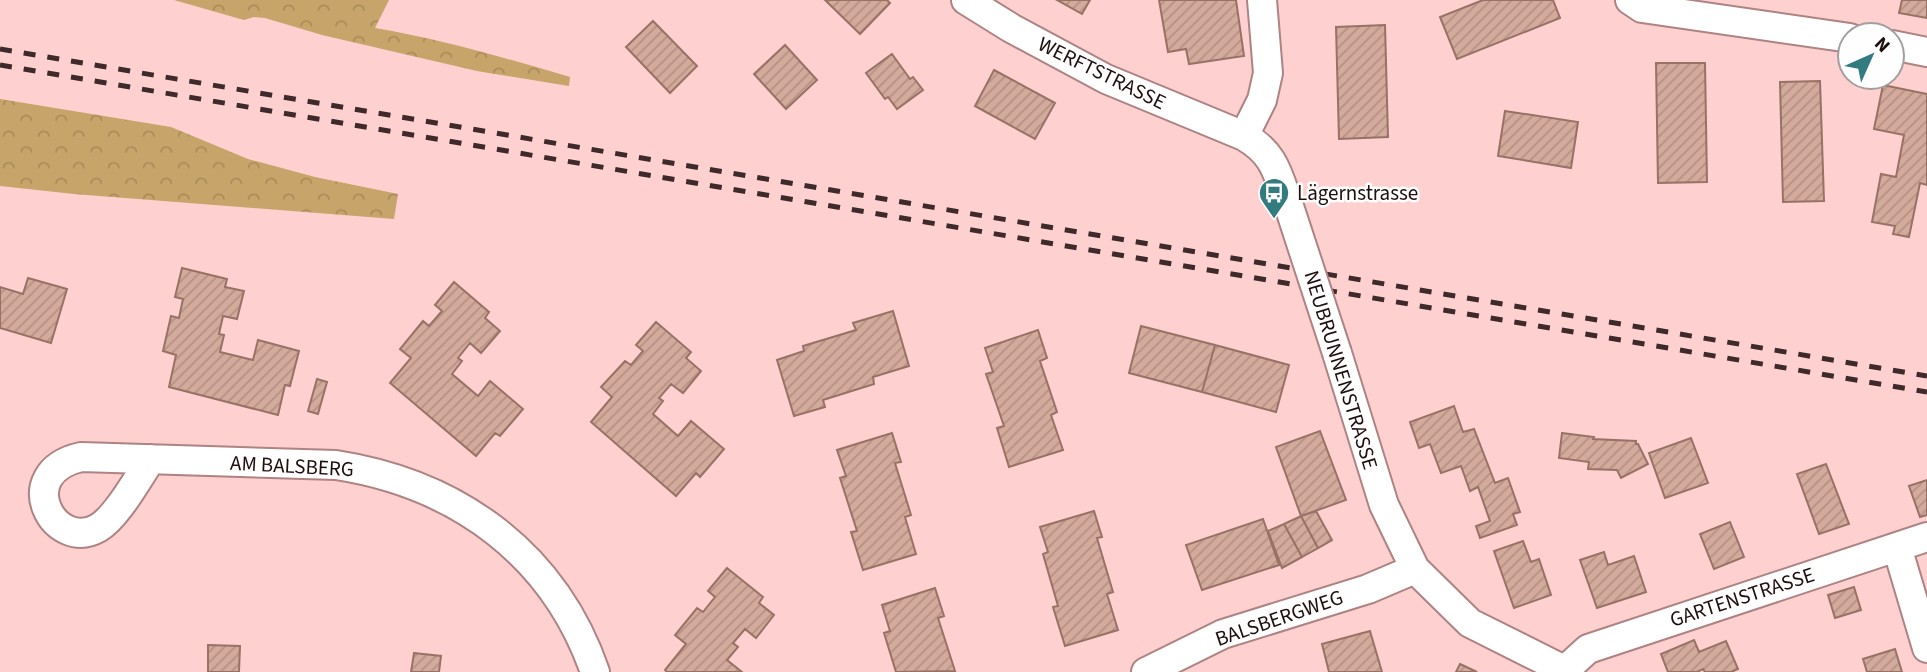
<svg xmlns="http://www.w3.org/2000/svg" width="1927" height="672" viewBox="0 0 1927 672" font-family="'Source Sans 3',sans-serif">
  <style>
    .forest { fill: url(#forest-crowns) }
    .building { fill: url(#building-hatch); stroke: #987265; stroke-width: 2 }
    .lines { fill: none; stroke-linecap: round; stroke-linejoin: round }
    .minor-casing { stroke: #ad8383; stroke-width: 32 }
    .minor { stroke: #fff; stroke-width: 28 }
    .rail { stroke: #3e2a2a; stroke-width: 5; stroke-dasharray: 12 12; stroke-linecap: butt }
    .minor-bridge-casing { stroke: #ad8383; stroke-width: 32; stroke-linecap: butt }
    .minor-bridge { stroke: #fff; stroke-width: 28 }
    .labels { text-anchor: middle; stroke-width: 5; stroke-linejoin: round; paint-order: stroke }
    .street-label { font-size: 21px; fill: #1e0f0f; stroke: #fefefe }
    .poi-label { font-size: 21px; fill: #1e0f0f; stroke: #fefefe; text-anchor: start }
  </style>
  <defs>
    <pattern id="forest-crowns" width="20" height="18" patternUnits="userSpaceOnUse" patternTransform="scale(1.75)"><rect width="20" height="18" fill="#c7a469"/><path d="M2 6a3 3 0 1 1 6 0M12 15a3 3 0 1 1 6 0" fill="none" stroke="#aa8c5a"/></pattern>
    <pattern id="building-hatch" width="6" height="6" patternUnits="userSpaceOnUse" patternTransform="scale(1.75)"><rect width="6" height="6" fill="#d3aa9c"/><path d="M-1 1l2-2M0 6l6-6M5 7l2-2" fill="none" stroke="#b59185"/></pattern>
  </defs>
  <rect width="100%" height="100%" fill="#fed0cf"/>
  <path class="forest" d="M174,0H389L375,28C441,39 505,58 570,77L569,86L477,71L322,35L265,18L254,17L244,20Z
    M0,99L171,127L248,159L315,177L398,194L394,219L74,194L0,186Z"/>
  <path class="building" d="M825,0H887L890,3L860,34Z
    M1057,0H1090L1082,14Z
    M1159,0H1236L1244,56L1189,64L1186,49L1168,52Z
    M1483,0H1553L1560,18L1457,59L1440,17Z
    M1902,0H1927V18L1899,13Z
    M653,21L697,66L670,93L626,47Z
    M1385,25L1388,137L1339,139L1336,27Z
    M785,45L817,80L786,109L754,74Z
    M892,54L910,79L913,77L923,90L897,109L888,97L885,99L866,73Z
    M1656,63H1705L1707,182L1658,183Z
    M994,70L1055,103L1035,139L975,106Z
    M1820,81L1824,201L1783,202L1780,82Z
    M1883,85L1927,94V185L1920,183L1909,237L1893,234L1895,226L1872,222L1881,174L1896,177L1904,135L1874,129Z
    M1505,111L1578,122L1571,168L1498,156Z
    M182,268L227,279L225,287L244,291L237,319L223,316L219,334L224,335L220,352L253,360L258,340L299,351L290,386L285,385L278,415L169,387L176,355L163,351L171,316L179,318L183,299L175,297Z
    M28,278L67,289L51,343L0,328V287L23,294Z
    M454,282L489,312L485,318L500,331L481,353L470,343L458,358L462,361L452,374L478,396L490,381L523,409L500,436L495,433L476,456L390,383L411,358L400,349L423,321L429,326L442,311L435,305Z
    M893,311L909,366L873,377L874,384L823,400L825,407L794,416L777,360L804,351L803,346L856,330L853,323Z
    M656,322L691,352L686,358L701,371L683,393L671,384L659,398L663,401L653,414L678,436L691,421L724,449L700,477L696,473L676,496L591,422L612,397L601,387L625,361L631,365L643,351L636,345Z
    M1141,326L1215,345L1202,392L1129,373Z
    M1038,330L1047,358L1040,361L1057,412L1051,415L1063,450L1009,467L997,428L1004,426L986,374L993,372L985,348Z
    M1215,345L1289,365L1276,412L1202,392Z
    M317,379L327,382L318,414L308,411Z
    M1454,406L1463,432L1474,429L1495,483L1508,478L1520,512L1513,514L1517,525L1480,538L1476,526L1490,521L1478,487L1470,491L1461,466L1441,473L1430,444L1419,448L1410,422Z
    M1320,431L1346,500L1301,516L1276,447Z
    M892,433L901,462L895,463L911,515L905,517L916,554L863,570L851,532L857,531L840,478L846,476L837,450Z
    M1562,433L1594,437L1593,439L1636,441V444H1638L1648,464L1621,478L1617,470L1588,469L1589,462L1559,458Z
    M1691,438L1708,483L1665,498L1649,453Z
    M1826,464L1849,524L1819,534L1797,474Z
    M1927,480V515L1920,517L1909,486Z
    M1094,511L1102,537L1097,538L1113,592L1107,594L1118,630L1065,646L1053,607L1058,606L1043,554L1048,552L1040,527Z
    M1316,511L1332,540L1318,548L1301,516Z
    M1301,516L1318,548L1302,557L1284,524Z
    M1263,519L1279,565L1202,590L1186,545Z
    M1730,522L1744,557L1714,569L1700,534Z
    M1284,524L1302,557L1282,568L1268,531Z
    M1523,541L1531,562L1539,559L1551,595L1514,608L1494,551Z
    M1604,552L1608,565L1634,556L1646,592L1597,608L1580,560Z
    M727,568L763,597L759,603L774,615L756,638L745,629L733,643L738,647L727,660L742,672H667L665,670L686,644L675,635L697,608L703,612L715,597L708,591Z
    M1854,587L1861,610L1835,618L1828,595Z
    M935,588L944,616L938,618L955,671L896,672L884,633L890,631L882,605Z
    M1370,631L1382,672H1329L1322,644Z
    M1694,640L1699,652L1726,641L1738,669L1731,672H1705L1703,669L1697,672H1668L1661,654Z
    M208,645L240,646L239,672H208Z
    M1895,649L1902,672H1867L1863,659Z
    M414,653L441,656L439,672H411Z
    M1460,664L1477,672H1456Z"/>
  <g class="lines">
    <g class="minor-casing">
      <path id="minor" d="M966,0L1011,28L1106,79L1244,136C1270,151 1276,167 1285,194
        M1630,0L1642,8L1850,38
        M1892,45L1927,52
        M1244,136L1262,100L1268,73L1262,0
        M1337,353L1384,505L1415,569L1470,623L1568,672
        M151,459C138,478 117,517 98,528C54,553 11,473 81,457L336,465C458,484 554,554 595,672
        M1897,547L1927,648
        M1565,670L1588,649L1927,537
        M1146,672L1223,634L1368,589L1415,569"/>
    </g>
    <use href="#minor" class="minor"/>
    <path class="rail" d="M0,49L1927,376
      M0,65L1927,392"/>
    <g class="minor-bridge-casing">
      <path id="minor-bridge" d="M1285,194L1337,353"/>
    </g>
    <use href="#minor-bridge" class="minor-bridge"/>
  </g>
  <defs>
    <g id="bus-pin" transform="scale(1.575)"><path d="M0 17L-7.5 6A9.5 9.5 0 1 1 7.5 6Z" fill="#327b7f" stroke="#fefefe"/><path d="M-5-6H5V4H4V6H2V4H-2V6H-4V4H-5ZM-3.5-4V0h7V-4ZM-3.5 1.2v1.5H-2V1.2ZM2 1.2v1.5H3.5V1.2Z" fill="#fff"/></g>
  </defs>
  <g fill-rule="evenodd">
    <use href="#bus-pin" x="1274" y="193"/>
  </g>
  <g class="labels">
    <g class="street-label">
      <text transform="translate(1102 73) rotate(26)" y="7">WERFTSTRASSE</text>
      <text transform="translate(1341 370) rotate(73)" y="7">NEUBRUNNENSTRASSE</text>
      <text transform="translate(292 466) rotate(3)" y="7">AM BALSBERG</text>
      <text transform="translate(1742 597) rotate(-18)" y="7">GARTENSTRASSE</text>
      <text transform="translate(1279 618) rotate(-19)" y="7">BALSBERGWEG</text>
    </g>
    <g class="poi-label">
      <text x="1297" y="200">Lägernstrasse</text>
    </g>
  </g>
  <g transform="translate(1871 56) rotate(45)"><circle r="33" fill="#fefefe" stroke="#a49e9e" stroke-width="2"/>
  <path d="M0-5L12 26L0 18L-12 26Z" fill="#327b7f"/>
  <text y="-10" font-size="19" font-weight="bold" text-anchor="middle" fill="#1e0f0f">N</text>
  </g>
</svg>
